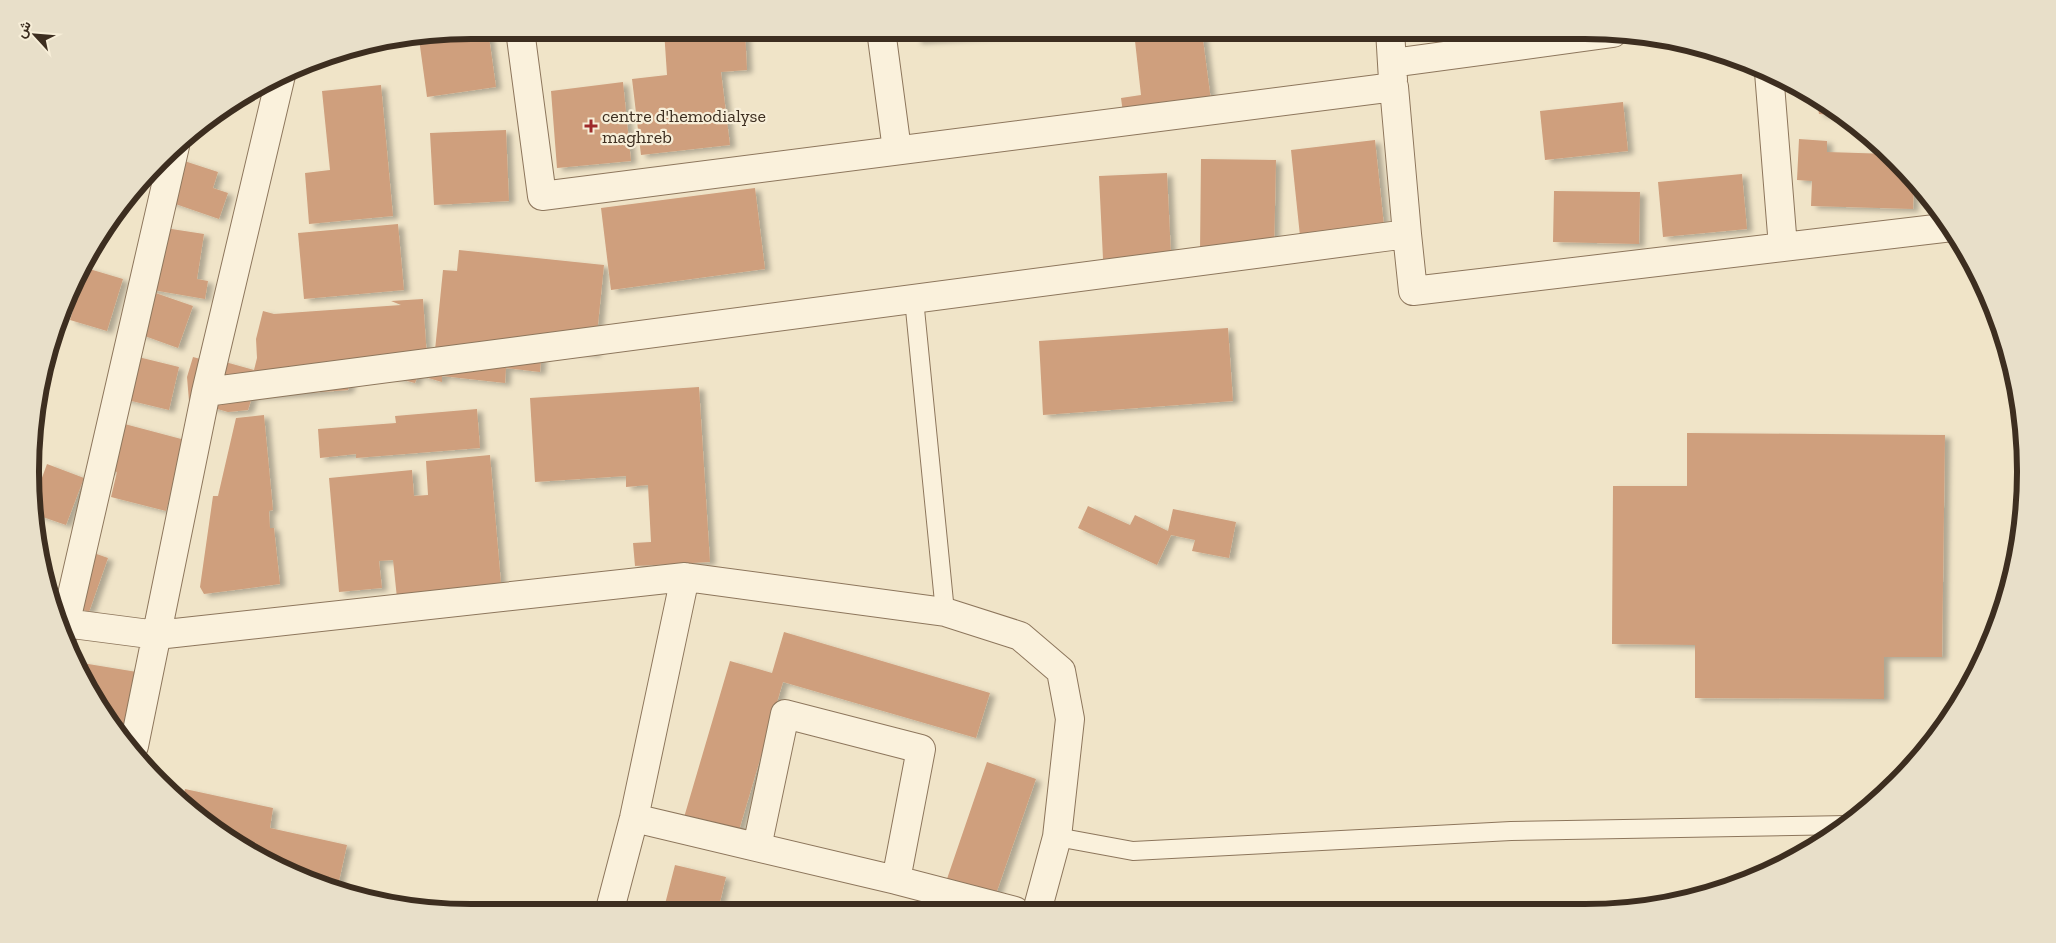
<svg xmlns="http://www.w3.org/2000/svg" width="2056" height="943" viewBox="0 0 2056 943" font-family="'Zilla Slab',Vazirmatn,serif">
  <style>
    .building { fill: #cf9f7d; filter: url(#shadow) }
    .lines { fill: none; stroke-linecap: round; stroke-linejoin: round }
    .lane-casing { stroke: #8d765c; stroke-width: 20 }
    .street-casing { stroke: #8d765c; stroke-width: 30 }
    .lane { stroke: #faf1dc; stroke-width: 18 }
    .street { stroke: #faf1dc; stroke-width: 28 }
    .poi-dot { fill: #9e2a2b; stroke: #f7eed8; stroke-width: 2 }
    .labels { text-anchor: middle; stroke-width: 4.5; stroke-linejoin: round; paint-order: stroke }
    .poi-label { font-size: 18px; fill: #3d2e20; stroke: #f7eed8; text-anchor: start }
    .rim { fill: none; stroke: #3d2e20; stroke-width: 6 }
  </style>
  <defs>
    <filter id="shadow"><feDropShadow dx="5.5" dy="3" stdDeviation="2.5" flood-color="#0004"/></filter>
  </defs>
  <rect width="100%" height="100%" fill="#f0e4c8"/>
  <path class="building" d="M472,30H488L496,87L427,97L419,39Z
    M664,30H745L747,70L721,72L730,145L641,155L632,79L667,75Z
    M915,30H1018V34L916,41Z
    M1202,32L1213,116L1125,128L1121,98L1141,95L1135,41Z
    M623,82L631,161L557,168L551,91Z
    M381,85L393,216L309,224L305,173L330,170L322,91Z
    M1816,97L1830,104L1843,116L1819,114Z
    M1623,102L1628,151L1545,160L1540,111Z
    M506,130L509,201L434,205L430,133Z
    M1799,139L1827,141V152L1890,154L1914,181L1913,209L1811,206L1812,181L1797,180Z
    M1375,140L1384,226L1300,236L1291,150Z
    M172,157L218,172L213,188L228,193L219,219L158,198Z
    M1201,159L1276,160L1274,253L1200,252Z
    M1167,173L1171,255L1103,259L1099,176Z
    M1742,174L1747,229L1663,237L1658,182Z
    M755,188L765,269L611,290L601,208Z
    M1554,191L1640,192L1639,244L1553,242Z
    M398,224L404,290L304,299L298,233Z
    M152,226L204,234L197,279L208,281L205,299L141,288Z
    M459,250L604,265L595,354L542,348L540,372L506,368L505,383L442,376V382L418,375L415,383L381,374L356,364L348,390L252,397L248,410L228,412L189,401L187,377L193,357L208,361L218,360L254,370L257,358L256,339L263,311L274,314L401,305L391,301L423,299L427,358L434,360L443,270L457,271Z
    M86,268L123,279L107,331L70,320Z
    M144,289L193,306L178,348L128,330Z
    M1228,328L1233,401L1043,415L1039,341Z
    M130,355L179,367L169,410L119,398Z
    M699,387L710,562L635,566L633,543L651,542L648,485L626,487V476L535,482L530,398Z
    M477,409L480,448L356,458V454L320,458L318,429L396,423L395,416Z
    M264,415L273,510L269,511L270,528H274L280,584L204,594L200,587L213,496H218L236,418Z
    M117,422L185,440L166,511L111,497L117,472L105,469Z
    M1687,433L1945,435L1942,657H1884V699L1695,698V645L1612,644L1613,486H1687Z
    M490,455L502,595L397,598L393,560L379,561L382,588L339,592L329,478L412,470L414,496L428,495L426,461Z
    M47,464L84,478L66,525L34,514L35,497Z
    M1088,506L1130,525L1135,515L1168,531L1173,509L1236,522L1229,558L1192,551L1195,540L1171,535L1157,565L1078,528Z
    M85,550L108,558L89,612L67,604Z
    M784,632L990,693L976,738L783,682L734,847L680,831L730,661L772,673Z
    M76,662L143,673L131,743L89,692Z
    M987,762L1036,779L990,911H936Z
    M185,789L273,808L270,828L347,845L337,890L303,879L181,804Z
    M675,865L726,877L718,910L723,912H663Z"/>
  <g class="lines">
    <g class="lane-casing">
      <path id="lane" d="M914,299L945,612
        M1057,837L1133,851L1511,831L1848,825"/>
    </g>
    <g class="street-casing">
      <path id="street" d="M520,30L542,196L1394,87L1407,234
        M881,30L897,150
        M1390,30L1393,80
        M1392,63L1613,33
        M1769,72L1783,247
        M206,392L1407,234L1413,291L1952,227
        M57,622L157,635L685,577L945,612L1020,636L1061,671L1070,719L1057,837L1037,911
        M63,634L175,146
        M134,746L206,392L281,75
        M634,818L896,880L921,749L785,714L757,847
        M896,880L1015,911
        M609,913L634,818L685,577"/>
    </g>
    <use href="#lane" class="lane"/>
    <use href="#street" class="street"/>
  </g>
  <path class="poi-dot" d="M588.5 118.5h5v5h5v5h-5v5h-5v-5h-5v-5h5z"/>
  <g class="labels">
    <g class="poi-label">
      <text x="602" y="122">centre d'hemodialyse<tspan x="602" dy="21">maghreb</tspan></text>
    </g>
  </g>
  <path d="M0 0H2056V943H0ZM471 39H1585A432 432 0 0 1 2017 471V472A432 432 0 0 1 1585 904H471A432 432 0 0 1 39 472V471A432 432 0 0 1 471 39Z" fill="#e8dfc9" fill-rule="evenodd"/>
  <path class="rim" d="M471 39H1585A432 432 0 0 1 2017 471V472A432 432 0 0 1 1585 904H471A432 432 0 0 1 39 472V471A432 432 0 0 1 471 39Z"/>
  <g transform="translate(35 35) rotate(296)" stroke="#f7eed8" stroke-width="4" paint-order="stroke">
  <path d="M0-4L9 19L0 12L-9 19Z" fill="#3d2e20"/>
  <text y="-8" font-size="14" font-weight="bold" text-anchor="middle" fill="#3d2e20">ش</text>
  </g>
</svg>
